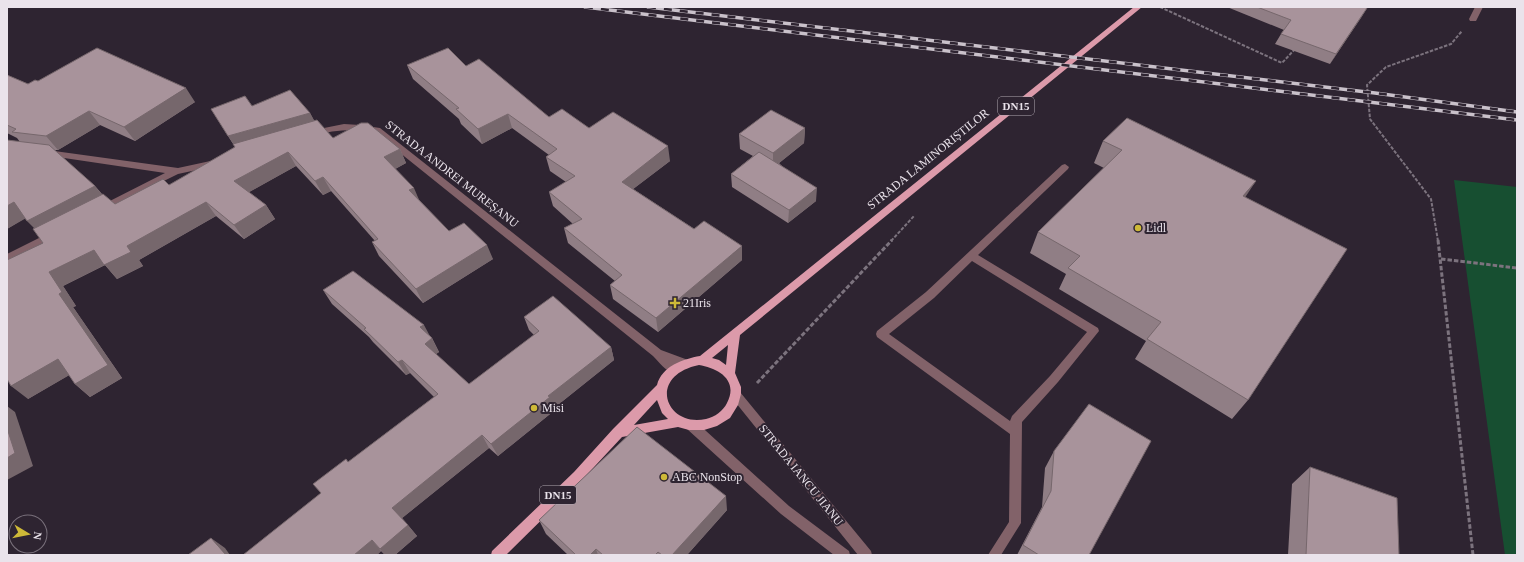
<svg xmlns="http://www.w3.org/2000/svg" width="1524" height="562" viewBox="0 0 1524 562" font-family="'Times New Roman',serif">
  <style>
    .green { fill: #174f31 }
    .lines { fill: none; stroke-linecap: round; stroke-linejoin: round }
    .path-far1 { stroke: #7c737e; stroke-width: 2; stroke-dasharray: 3.5 1.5; stroke-linecap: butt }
    .path { stroke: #7c737e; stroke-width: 3; stroke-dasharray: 4.5 2; stroke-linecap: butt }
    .service { fill: #826269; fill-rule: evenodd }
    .minor { fill: #826269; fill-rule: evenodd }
    .primary { fill: #dc9aaa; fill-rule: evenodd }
    .rail-casing { stroke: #c9c1ca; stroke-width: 3.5 }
    .rail { stroke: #2e2431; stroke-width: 2.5; stroke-dasharray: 8; stroke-linecap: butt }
    .wall { fill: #907e85 }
    .shaded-wall { fill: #76676c }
    .building { fill: #a8939b; stroke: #76676c }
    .poi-dot { fill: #ceb938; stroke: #2e2431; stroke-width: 1.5 }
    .labels { text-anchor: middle; stroke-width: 4; stroke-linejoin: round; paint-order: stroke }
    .shield { fill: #2e2431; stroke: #b2aab3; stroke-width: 1 }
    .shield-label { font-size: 11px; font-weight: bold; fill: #eae3eb }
    .street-label { font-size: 12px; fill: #eae3eb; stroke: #2e2431 }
    .poi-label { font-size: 12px; fill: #eae3eb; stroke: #2e2431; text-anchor: start }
  </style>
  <rect width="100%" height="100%" fill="#2e2431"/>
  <path class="green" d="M1454,180L1517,187V555H1505Z"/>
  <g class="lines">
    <path class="path-far1" d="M1160,7L1282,63L1295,49
      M891,241L914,216
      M1438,241L1431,199L1370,119L1367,85L1386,67L1451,44L1462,31"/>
    <path class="path" d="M1438,240L1473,555
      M1441,259L1517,268
      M757,383L892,240"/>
    <path class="service" d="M1065,164L1069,167L1068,169L978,255L1098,328L1099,331L1058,382L1022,422L1021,523L1001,555H988L1009,522L1010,434L877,337L876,334L877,331L926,292L1062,165ZM972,261L1087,332L1050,376L1012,416L1010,421L889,334L934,298Z"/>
    <path class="minor" d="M1475,7H1483L1476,21H1470L1469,19Z
      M344,124L360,125L380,128L661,350L688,360L689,363L688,366L684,367L675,364L678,369L677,372C668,375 659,362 653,356L374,132C353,128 333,130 312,136L308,133L309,131Z
      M47,150L178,168L215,160L219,163L215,166L178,174L101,212L98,211L96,209L98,207L165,173L44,155L43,153L44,151Z
      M53,231L58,234L56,236L7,262V254Z
      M736,390L740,392L871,551L872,555H858L732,398L730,395L732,392Z
      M691,420L695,421L789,506L849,551L850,555H834L781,514L687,429L685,425L687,421Z"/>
    <path class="primary" d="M1134,7H1142L740,335L735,373L741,387V394L738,405L730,418L717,426L704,430H689L678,427L622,437L582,480L506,555H491L492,551L574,472L613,429L657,385C662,366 683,359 700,356ZM728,345L726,365L719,360L712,358ZM699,365C718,368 739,380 727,403C723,411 715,417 706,419C666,428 646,376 699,365ZM657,400L662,413L668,419L634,425Z"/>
    <g class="rail-casing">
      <path id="rail" d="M585,7L1517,120
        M648,7L1375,93L1517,112"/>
    </g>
    <use href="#rail" class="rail"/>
  </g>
  <path class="wall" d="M1227,7H1363L1367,8L1330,64L1275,44L1281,34L1284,30Z
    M407,65L466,66L549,117L589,128L670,161L633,189L742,260L658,332L613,299L610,285L615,281L568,243L564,228L573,224L553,206L549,192L566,182L550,171L546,157L549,155L512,128L482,144L461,124L459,119L413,79Z
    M7,75L28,84L38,81L195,102L135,141L100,125L58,150H54L95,186L102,194L115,204L169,185L235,147L211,109L252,106L310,113L314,121L333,138L400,149L406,163L395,169L420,201L449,231L493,259L423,303L379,256L372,242L375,241L331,191L323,195L296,166L249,192L266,205L275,219L244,239L216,216L139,260L143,266L117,279L105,265L63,286L76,306L73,307L122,378L90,397L75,384L69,375L28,399L43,243L35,228L25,218L7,229V140L20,142L17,138L7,133Z
    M805,128L804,143L779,163L816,201L788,223L732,187L731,174L753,156L740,149L739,134Z
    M1103,141L1246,197L1248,400L1232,419L1135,359L1146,341L1059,289L1066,274L1030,253L1038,232L1104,168L1094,163Z
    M323,290L431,337L432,338L439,352L436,354L469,384L534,335L529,330L524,317L611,347L614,360L554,408L555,410L498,456L489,448L402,518L417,536L395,555H385L381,551L377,555H243L321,493L348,462L434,397L410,373L406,375L373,342L369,337L332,304Z
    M1054,451L1089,555H1017L1042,507L1045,468Z
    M1310,467L1399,555H1288L1292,484Z
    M727,510L687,555H568L546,534L539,520Z"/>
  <path class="shaded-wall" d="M1367,8L1361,18L1330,64L1336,54Z
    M186,88L195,102L135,141L124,127Z
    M89,111L100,125L58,150L46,136Z
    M310,113L318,127L238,151L228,136Z
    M508,114L512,128L482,144L478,129Z
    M805,128L804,143L773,168V153Z
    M668,146L670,161L624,196L622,182Z
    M400,149L406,163L390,172L384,157Z
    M288,152L296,166L244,195L234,181Z
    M323,177L331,191L323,195L315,181Z
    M1256,181L1242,202L1243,196Z
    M95,186L107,201L41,235L27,221Z
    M414,188L420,202L409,190Z
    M817,188L816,201L788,223L789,210Z
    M14,202L28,217L7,229V206Z
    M206,202L216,216L139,260L143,266L117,279L105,265L63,286L76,306L73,307L122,378L90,397L75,384L59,294L49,272L94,250L127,246Z
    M266,205L275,219L244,239L234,225Z
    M487,245L493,259L423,303L416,289Z
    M742,246V260L658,332L656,318Z
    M424,325L431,338L420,327Z
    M432,338L439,352L432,357L425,344Z
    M611,347L614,360L554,408L555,410L498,456L491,444L548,396Z
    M58,359L73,373L28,399L11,386Z
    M402,360L410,373L406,375L398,362Z
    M7,406L15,412L33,466L7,480Z
    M482,435L489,448L401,519L392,508Z
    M726,496L727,510L687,555H672Z
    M408,525L417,536L395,555H385L380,549Z
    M211,538L225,548L230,555H226Z
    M372,540L381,551L377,555H354Z
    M596,549L598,555H590Z"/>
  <path class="building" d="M1257,7H1363L1367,8L1336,54L1281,34L1291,20Z
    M97,48L186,88L124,127L89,111L46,136L12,132L16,129L7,125V75L28,84L35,80L38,81Z
    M448,48L466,66L479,59L549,117L562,109L589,128L613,112L668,146L622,182L694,229L704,221L742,246L656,318L610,285L622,275L564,228L582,219L549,192L575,176L546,157L557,149L508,114L478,129L456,109L459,108L407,65Z
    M290,90L310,113L228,136L211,109L245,96L252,106Z
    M771,110L805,128L773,153L739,134Z
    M1127,118L1256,181L1243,196L1347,249L1248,400L1147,339L1161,322L1068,268L1080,256L1038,232L1122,150L1103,141Z
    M317,120L333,138L361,123H368L400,149L384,157L414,188L409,190L449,231L464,223L487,245L416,289L372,242L378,239L323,177L315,181L288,152L234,181L266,205L234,225L206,202L127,246L131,252L104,265L94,250L49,272L62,292L59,294L108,365L75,384L58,359L11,386L7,379V260L43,243L33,229L103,194L115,204L163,179L169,185L235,147L233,144Z
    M7,140L49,145L95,186L27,221L14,202L7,206Z
    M759,152L817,188L789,210L731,174Z
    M353,271L424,325L420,327L432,338L425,344L469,384L539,331L524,317L553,296L611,347L548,396L550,397L491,444L482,435L392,508L408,525L380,549L372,540L354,555H243L321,493L313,484L346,459L348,462L438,394L402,360L398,362L364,329L366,328L323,290Z
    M1089,404L1151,441L1089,555H1039L1023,545L1051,491L1054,451Z
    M637,427L726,496L672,555H662L658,552L655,555H603L596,549L590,555H576L539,520Z
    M7,428L15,453L7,458Z
    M1310,467L1397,498L1399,555H1306Z
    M211,538L226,555H188Z"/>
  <g class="poi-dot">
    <circle cx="1138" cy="228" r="4"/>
    <path d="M673 297h4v4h4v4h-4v4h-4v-4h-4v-4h4z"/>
    <circle cx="534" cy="408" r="4"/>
    <circle cx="664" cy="477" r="4"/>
  </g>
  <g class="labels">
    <g class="shield">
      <rect x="998" y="97" width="36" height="18" rx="3"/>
      <rect x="540" y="486" width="36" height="18" rx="3"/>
    </g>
    <g class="shield-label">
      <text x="1016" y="110">DN15</text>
      <text x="558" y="499">DN15</text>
    </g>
    <g class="street-label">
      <text transform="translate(928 159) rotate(-39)" y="4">STRADA LAMINORIȘTILOR</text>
      <text transform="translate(452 174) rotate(38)" y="4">STRADA ANDREI MUREȘANU</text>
      <text transform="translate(801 475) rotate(51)" y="4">STRADA IANCU JIANU</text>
    </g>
    <g class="poi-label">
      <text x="1146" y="232">Lidl</text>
      <text x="683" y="307">21Iris</text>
      <text x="542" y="412">Misi</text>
      <text x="672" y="481">ABC NonStop</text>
    </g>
  </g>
  <rect width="1524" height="562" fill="none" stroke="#eae3eb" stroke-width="16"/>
  <g transform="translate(28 534) rotate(100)"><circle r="19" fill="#2e2431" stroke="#79707b"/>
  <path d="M0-3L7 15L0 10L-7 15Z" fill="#ceb938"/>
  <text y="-6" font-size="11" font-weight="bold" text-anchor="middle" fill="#eae3eb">N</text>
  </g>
</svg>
